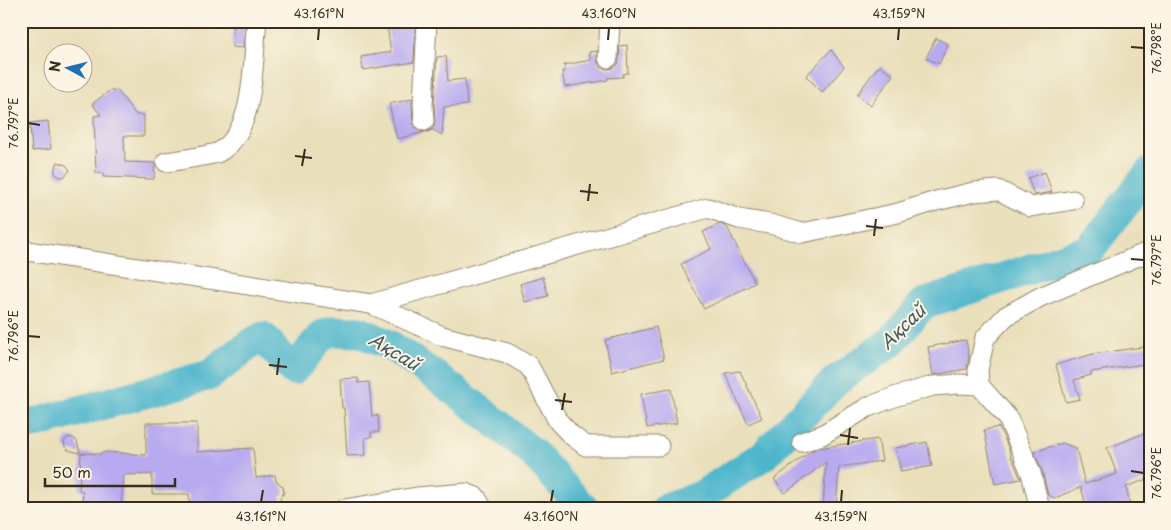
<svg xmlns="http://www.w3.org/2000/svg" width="1171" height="530" viewBox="0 0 1171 530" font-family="'Playpen Sans',sans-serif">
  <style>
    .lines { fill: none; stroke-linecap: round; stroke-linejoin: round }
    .river { stroke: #4eb6cc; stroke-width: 31 }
    .building { fill: #b8aaf0 }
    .street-casing { stroke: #92846c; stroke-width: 21 }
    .street { stroke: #fff; stroke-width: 19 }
    .ticks { fill: none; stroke: #3b2a1e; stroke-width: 2 }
    .labels { text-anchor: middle; stroke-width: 4; stroke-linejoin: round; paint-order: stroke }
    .water-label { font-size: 18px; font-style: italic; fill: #425b5b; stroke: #fcf5e5 }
    .neatline { fill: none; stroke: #3b2a1e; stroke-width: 2 }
    .ticks-label { font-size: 12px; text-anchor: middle; fill: #3b2a1e }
  </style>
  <rect width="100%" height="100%" fill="#fcf5e5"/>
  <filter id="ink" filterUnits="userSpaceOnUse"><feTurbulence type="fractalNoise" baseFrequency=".02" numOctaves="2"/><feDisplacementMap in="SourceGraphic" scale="10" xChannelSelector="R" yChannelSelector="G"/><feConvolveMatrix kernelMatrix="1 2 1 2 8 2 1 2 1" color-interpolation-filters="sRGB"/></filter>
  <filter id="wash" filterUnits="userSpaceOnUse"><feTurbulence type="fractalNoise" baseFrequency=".0096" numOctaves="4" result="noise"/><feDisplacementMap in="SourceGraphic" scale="20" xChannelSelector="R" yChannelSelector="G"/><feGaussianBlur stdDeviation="1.12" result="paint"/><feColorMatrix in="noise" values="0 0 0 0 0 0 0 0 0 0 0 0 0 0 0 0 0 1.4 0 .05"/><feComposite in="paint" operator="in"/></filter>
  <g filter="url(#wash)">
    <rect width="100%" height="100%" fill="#e9dfba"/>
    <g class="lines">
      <path class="river" d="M21,427L210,375L253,342L263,337L293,370L304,358L321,336L333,331L360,332L391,346L438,378L485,414L533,453L584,509
        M666,509L701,496L764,455L835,381L892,341L923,304L1089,250L1150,172"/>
    </g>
    <g id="blocks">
      <path class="building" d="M234,21H246L243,48L232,47Z
        M412,21H416L414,62L363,70L361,57L391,52L387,26Z
        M936,38L948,44L939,64L926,58Z
        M627,45L628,73L623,74V77L607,78L608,80L565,87L562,71H565L564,65L591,60L589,52L597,51V58L598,64L602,68L608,69L613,68L618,64L619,59L620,46Z
        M831,50L844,67L822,92L806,76Z
        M446,56L448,81L465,79L467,105L444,107L442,135L433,130L426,132L431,130L434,126L435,121L434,105L437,57Z
        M881,66L893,75L871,105L857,95L876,69Z
        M112,89L114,92L117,90L136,115H144V136H124L125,162L155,163L154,179L103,177V173H96L94,116L101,115L92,104Z
        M412,99L413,122L414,127L419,131L425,132L397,139L389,104Z
        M48,121L51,149L32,151L30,123Z
        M58,162L66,165L70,170L64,177H60L55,174V168Z
        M1045,172L1052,192L1034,195L1028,178Z
        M720,224L727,227L755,283L704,309L681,264L711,249L703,232Z
        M543,277L548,296L525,302L520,284Z
        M656,327L664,359L612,372L605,340Z
        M966,340L969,357L967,369L933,375L928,347Z
        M1150,346V363L1091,372V375L1074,380L1080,399L1066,402L1056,365L1093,354Z
        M740,371L762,418L748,424L725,373Z
        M358,378V383L369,382L372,416L378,415L379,432H371V437L365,438L366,455L347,456L344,408H342L340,379Z
        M671,389L677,423L647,428L641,394Z
        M146,423H197V452L253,448L256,478L275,475L276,481L280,484L283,487L284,493L280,497L282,506L259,509H248V503L190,508L189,494H152V474L123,475L121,508L82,505L83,491L79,490L81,453L100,454L105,452L146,455Z
        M999,427L1009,449L1011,458H1012L1021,479L995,484L984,430Z
        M1150,431V478L1126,487L1131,509H1087L1081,487L1055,498L1048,495L1042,470L1034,452L1062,443L1076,448L1085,484L1117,474L1107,448Z
        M72,437L77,441L80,453L68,450L65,447L64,442L67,438Z
        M878,439L882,461L839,467L836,509H823L826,462L785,493L774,479L811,451L818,448Z
        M927,442L932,466L901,472L896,448Z"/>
    </g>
  </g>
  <g filter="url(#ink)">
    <use href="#blocks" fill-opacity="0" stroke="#92846c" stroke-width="1"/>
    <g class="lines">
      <g class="street-casing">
        <path id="street" d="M608,58L610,21
          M424,121L423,105L427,21
          M166,162C180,160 194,158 208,155C211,154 216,154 219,152C257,131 252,59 257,21
          M21,250L371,304L708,208L739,219L770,224L802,233L898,213L936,201L974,192L998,190L1031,207L1073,200
          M371,304L442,336L507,353L529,366L558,421L571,435L586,446H659
          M802,442L822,435L868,407L897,396L933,386L959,384L979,385
          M344,509L417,497L466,493L476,497L483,509
          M1040,509L1031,473L1008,418L979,385L978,370L985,338L1006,316L1040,297L1150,251"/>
      </g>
      <use href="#street" class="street"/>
    </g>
  </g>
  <path class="ticks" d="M318,40L319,28M608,40L609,28M898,40L899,28M1131,47L1144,48M28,123L40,125M295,156L312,158M302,166L305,149M580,191L598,193M588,201L590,184M866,226L883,228M874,236L876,219M1131,259L1144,260M28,336L40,337M269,365L287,367M277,375L279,358M555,400L572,402M562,410L565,393M840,435L858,438M848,445L850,428M1131,471L1144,473M261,502L263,490M551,502L553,490M841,502L842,490"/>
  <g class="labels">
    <g class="water-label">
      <text transform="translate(903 327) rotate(-44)" y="6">Ақсай</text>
      <text transform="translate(394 352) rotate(31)" y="6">Ақсай</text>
    </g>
  </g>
  <rect width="1171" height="530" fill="none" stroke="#fcf5e5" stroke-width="55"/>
  <g transform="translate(68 68) rotate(277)"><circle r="24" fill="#fcf5e5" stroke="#afa495"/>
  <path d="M0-4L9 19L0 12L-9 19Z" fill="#1f6fb2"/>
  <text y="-8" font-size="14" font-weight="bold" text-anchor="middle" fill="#3b2a1e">N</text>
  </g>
  <path d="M45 478v8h130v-8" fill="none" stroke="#3b2a1e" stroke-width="2.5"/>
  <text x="52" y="478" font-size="15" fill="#3b2a1e" stroke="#fcf5e5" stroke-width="4" paint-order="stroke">50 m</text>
  <rect x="28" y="28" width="1116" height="474" class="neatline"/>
  <g class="ticks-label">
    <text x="319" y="18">43.161°N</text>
    <text x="609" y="18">43.160°N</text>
    <text x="899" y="18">43.159°N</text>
    <text transform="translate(1157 48) rotate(-90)" y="4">76.798°E</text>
    <text transform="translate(14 123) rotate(-90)" y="4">76.797°E</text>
    <text transform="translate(1157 260) rotate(-90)" y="4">76.797°E</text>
    <text transform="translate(14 336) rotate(-90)" y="4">76.796°E</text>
    <text transform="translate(1157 473) rotate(-90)" y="4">76.796°E</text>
    <text x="261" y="521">43.161°N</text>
    <text x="551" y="521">43.160°N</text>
    <text x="841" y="521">43.159°N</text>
  </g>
</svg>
